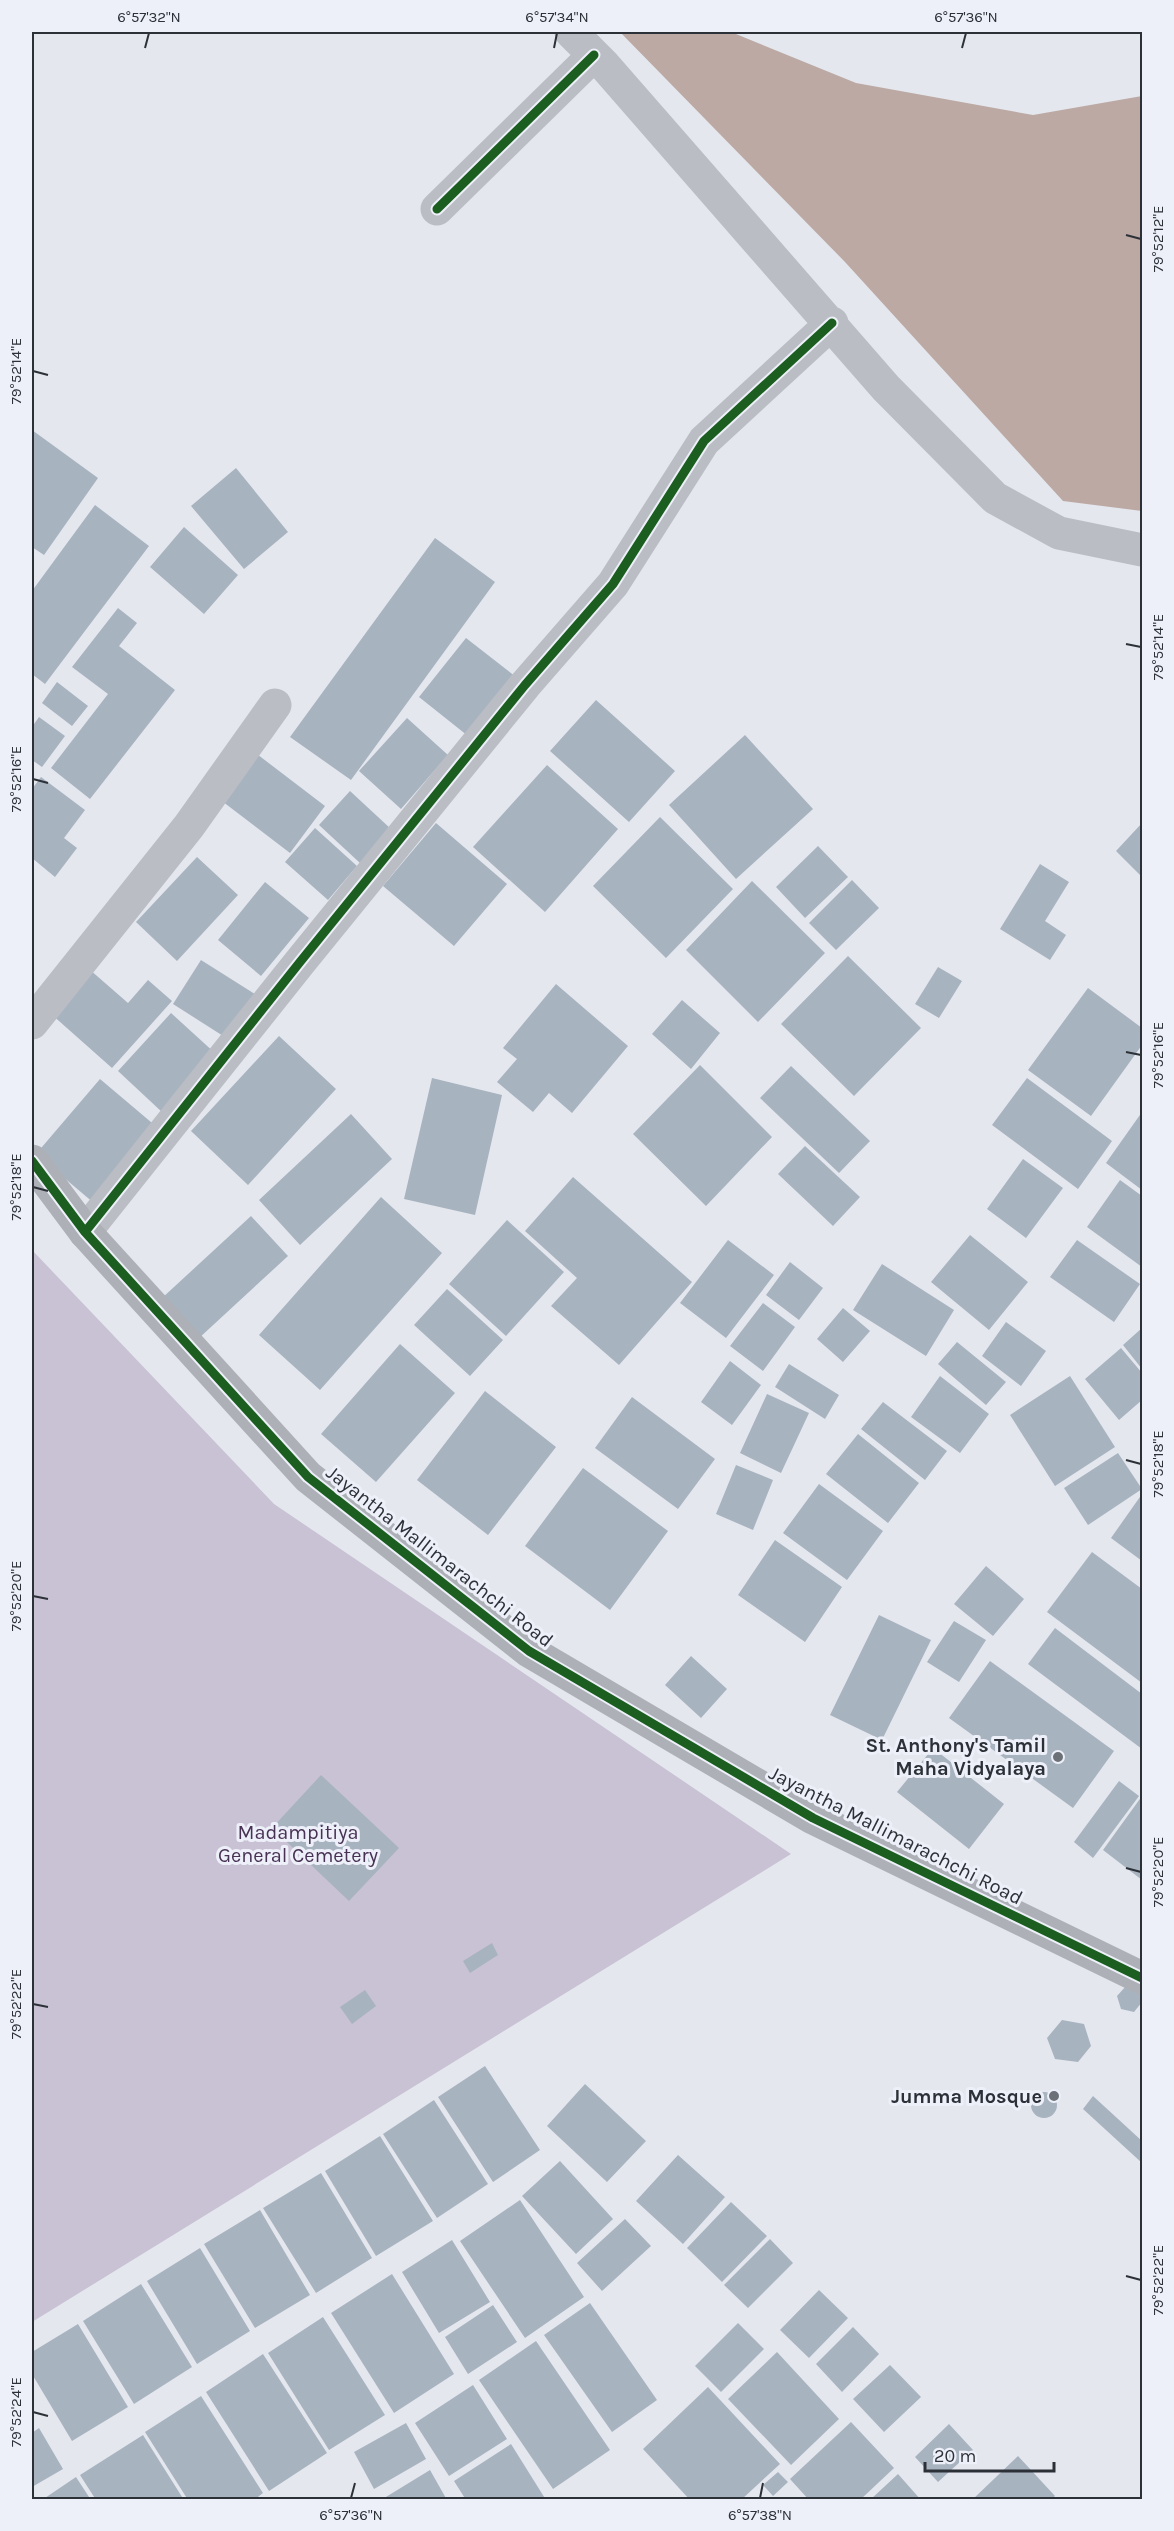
<svg xmlns="http://www.w3.org/2000/svg" width="1174" height="2531" viewBox="0 0 1174 2531" font-family="Karla,sans-serif">
  <style>
    .green { fill: #c9c1d4 }
    .water { fill: #bca9a3 }
    .building { fill: #a8b3c0 }
    .lines { fill: none; stroke-linecap: round; stroke-linejoin: round }
    .street { stroke: #babdc4; stroke-width: 33 }
    .secondary { stroke: #adb0b6; stroke-width: 33 }
    .cycleway-casing { stroke: #eef0f9; stroke-width: 13 }
    .cycleway { stroke: #1b5e20; stroke-width: 9 }
    .ticks { fill: none; stroke: #2c3138; stroke-width: 2 }
    .poi-dot { fill: #6c7178; stroke: #eef0f9; stroke-width: 2 }
    .labels { text-anchor: middle; stroke-width: 6; stroke-linejoin: round; paint-order: stroke }
    .street-label { font-size: 20px; fill: #2c3138; stroke: #eef0f9 }
    .poi-label { font-size: 20px; font-weight: bold; fill: #2c3138; stroke: #eef0f9; text-anchor: end }
    .park-label { font-size: 20px; fill: #473254; stroke: #eef0f9 }
    .neatline { fill: none; stroke: #2c3138; stroke-width: 2 }
    .ticks-label { font-size: 15px; text-anchor: middle; fill: #2c3138 }
  </style>
  <rect width="100%" height="100%" fill="#e4e7ee"/>
  <path class="green" d="M32,1250L274,1504L791,1854L32,2322Z"/>
  <path class="water" d="M620,32H731L856,83L1033,115L1142,96V511L1063,501L845,262Z"/>
  <path class="building" d="M32,430L98,478L44,555L32,547Z
    M236,468L288,532L244,569L191,506Z
    M95,505L149,546L45,684L32,674V591Z
    M184,527L238,575L204,614L150,567Z
    M435,538L495,582L351,780L290,737Z
    M118,608L137,623L119,646L175,690L90,799L51,768L108,694L72,667Z
    M466,638L516,677L468,736L419,697Z
    M57,682L88,706L72,726L42,703Z
    M596,700L675,771L629,822L550,751Z
    M39,717L65,736L42,767L32,760V727Z
    M407,718L448,755L401,809L359,771Z
    M745,735L813,809L736,879L669,805Z
    M249,748L325,806L290,853L214,795Z
    M547,765L618,829L545,912L473,847Z
    M41,777L85,810L64,838L77,848L55,877L32,858V789Z
    M350,791L391,829L360,863L319,825Z
    M660,817L733,889L666,958L593,886Z
    M436,823L507,884L454,946L383,886Z
    M1142,823V877L1116,851Z
    M315,828L357,866L328,900L285,862Z
    M818,846L848,877L805,918L776,887Z
    M197,857L238,895L177,961L136,922Z
    M1040,864L1069,882L1045,921L1066,935L1050,960L1000,929Z
    M852,880L879,908L836,950L809,923Z
    M752,881L825,953L758,1022L686,950Z
    M265,882L309,918L261,976L218,940Z
    M848,956L921,1028L854,1096L781,1024Z
    M201,960L258,996L231,1041L173,1004Z
    M938,967L962,981L939,1018L915,1004Z
    M89,969L128,1003L148,980L172,1001L112,1068L50,1013Z
    M556,984L628,1046L572,1113L549,1093L533,1112L497,1082L517,1059L503,1048Z
    M1088,988L1142,1028V1045L1091,1116L1028,1070Z
    M682,1000L720,1033L691,1069L652,1034Z
    M171,1013L216,1054L163,1113L118,1071Z
    M279,1036L336,1089L248,1185L191,1131Z
    M700,1065L772,1137L706,1206L633,1134Z
    M791,1066L870,1141L839,1173L760,1098Z
    M432,1078L502,1095L475,1215L404,1199Z
    M1027,1078L1112,1141L1078,1189L992,1125Z
    M100,1079L158,1128L95,1204L36,1154Z
    M1142,1112V1190L1106,1163Z
    M351,1114L392,1159L300,1245L259,1200Z
    M805,1146L860,1197L833,1226L778,1174Z
    M1023,1159L1063,1188L1026,1238L987,1209Z
    M573,1177L692,1282L619,1365L551,1306L577,1278L525,1231Z
    M1120,1180L1142,1196V1267L1087,1227Z
    M381,1197L442,1253L320,1390L259,1335Z
    M251,1216L288,1256L198,1339L161,1299Z
    M507,1220L564,1272L506,1336L449,1284Z
    M970,1235L1028,1282L989,1330L931,1282Z
    M728,1240L774,1275L726,1338L680,1303Z
    M1077,1240L1140,1284L1114,1322L1050,1277Z
    M790,1262L823,1288L799,1320L766,1295Z
    M882,1264L954,1310L926,1356L853,1310Z
    M447,1289L503,1340L470,1376L414,1325Z
    M763,1303L795,1327L763,1371L730,1346Z
    M843,1308L870,1331L843,1362L817,1339Z
    M1006,1322L1046,1351L1021,1386L982,1356Z
    M1142,1328V1369L1123,1345Z
    M957,1342L1006,1382L986,1405L938,1364Z
    M400,1344L455,1393L376,1482L321,1434Z
    M1121,1348L1142,1373V1400L1119,1420L1085,1379Z
    M730,1361L761,1385L732,1425L701,1402Z
    M789,1364L839,1395L825,1419L775,1387Z
    M940,1376L989,1414L960,1453L911,1417Z
    M1070,1376L1115,1447L1055,1486L1010,1415Z
    M485,1391L556,1447L488,1535L417,1480Z
    M767,1394L809,1413L781,1473L740,1453Z
    M632,1397L715,1459L678,1509L595,1448Z
    M883,1402L947,1451L925,1480L861,1429Z
    M858,1434L919,1483L888,1523L826,1474Z
    M1118,1453L1142,1489L1088,1525L1064,1488Z
    M736,1465L773,1480L753,1530L716,1514Z
    M583,1468L668,1531L610,1610L525,1546Z
    M819,1484L883,1531L847,1580L783,1533Z
    M1142,1494V1561L1111,1538Z
    M775,1540L842,1587L805,1642L738,1595Z
    M1092,1552L1142,1589V1683L1047,1612Z
    M986,1566L1024,1599L993,1636L954,1604Z
    M879,1615L931,1640L882,1740L830,1715Z
    M954,1621L986,1640L959,1682L927,1662Z
    M1055,1628L1142,1694V1749L1028,1664Z
    M691,1656L727,1689L701,1718L665,1685Z
    M990,1661L1114,1751L1073,1808L949,1718Z
    M933,1748L1004,1804L969,1849L897,1792Z
    M321,1775L399,1848L349,1901L272,1828Z
    M1119,1781L1139,1796L1093,1858L1074,1842Z
    M1142,1796V1880L1103,1850Z
    M492,1943L498,1955L470,1973L463,1961Z
    M1126,1986L1139,1990L1142,2002L1134,2012L1121,2009L1117,1996Z
    M365,1990L376,2006L352,2024L340,2007Z
    M1062,2020L1084,2024L1091,2046L1078,2062L1055,2059L1047,2038Z
    M485,2066L540,2150L493,2182L438,2097Z
    M585,2084L646,2141L607,2182L547,2126Z
    M1031 2105a13 13 0 1 1 26 0a13 13 0 1 1-26 0Z
    M1093,2096L1142,2141V2163L1083,2109Z
    M434,2100L488,2184L437,2218L383,2134Z
    M380,2136L433,2221L376,2256L325,2171Z
    M678,2155L725,2197L683,2244L636,2201Z
    M560,2161L613,2219L576,2254L522,2196Z
    M321,2173L372,2258L316,2293L263,2208Z
    M520,2200L584,2297L525,2338L460,2241Z
    M731,2202L767,2236L722,2282L687,2248Z
    M260,2210L310,2295L255,2328L204,2244Z
    M625,2219L651,2246L602,2291L577,2263Z
    M770,2239L793,2263L748,2308L724,2285Z
    M452,2240L490,2302L439,2333L402,2272Z
    M200,2248L250,2331L197,2364L147,2281Z
    M392,2274L454,2374L394,2413L331,2313Z
    M141,2284L192,2367L134,2404L83,2321Z
    M819,2290L848,2318L809,2358L780,2330Z
    M590,2303L657,2400L612,2432L544,2335Z
    M493,2305L517,2342L468,2374L445,2337Z
    M323,2317L385,2415L329,2450L268,2353Z
    M738,2323L764,2349L721,2392L695,2366Z
    M78,2324L128,2407L72,2441L32,2374V2352Z
    M853,2327L879,2354L842,2392L816,2364Z
    M536,2341L610,2450L553,2489L479,2380Z
    M777,2352L839,2419L791,2465L728,2399Z
    M263,2354L327,2453L269,2491L206,2392Z
    M890,2365L921,2397L884,2432L853,2399Z
    M473,2385L507,2439L449,2476L415,2423Z
    M708,2387L780,2464L741,2500H690L643,2449Z
    M201,2396L263,2493L254,2500H188L145,2432Z
    M851,2422L894,2468L860,2500H809L790,2479Z
    M406,2423L426,2459L374,2489L354,2452Z
    M949,2424L973,2450L938,2482L915,2457Z
    M39,2428L63,2469L32,2487V2433Z
    M143,2435L184,2500H96L80,2475Z
    M511,2444L546,2500H466L454,2481Z
    M1018,2456L1055,2496L1051,2500H972Z
    M430,2470L447,2500H381Z
    M778,2472L788,2482L773,2496L763,2485Z
    M898,2474L921,2500H870Z
    M76,2477L91,2500H42Z"/>
  <g class="lines">
    <path class="street" d="M571,32L605,66L886,388L995,498L1059,533L1142,550
      M437,209L594,55
      M32,1023L189,826L275,705
      M85,1232L300,962L525,685L613,584L704,441L832,323"/>
    <path class="secondary" d="M32,1161L85,1232L308,1477L529,1651L813,1818L1142,1978"/>
    <g class="cycleway-casing">
      <path id="cycleway" d="M437,209L594,55
        M32,1161L85,1232L308,1477L529,1651L813,1818L1142,1978
        M85,1232L300,962L525,685L613,584L704,441L832,323"/>
    </g>
    <use href="#cycleway" class="cycleway"/>
  </g>
  <path class="ticks" d="M145,48L149,33M554,48L557,33M962,48L966,33M1126,235L1141,239M33,371L48,375M1126,644L1141,647M33,779L48,783M1126,1052L1141,1055M33,1187L48,1191M1126,1460L1141,1464M33,1596L48,1599M1126,1868L1141,1872M33,2004L48,2007M1126,2276L1141,2280M33,2412L48,2416M351,2498L355,2483M760,2498L763,2483"/>
  <g class="poi-dot">
    <circle cx="1058" cy="1757" r="6"/>
    <circle cx="1054" cy="2096" r="6"/>
  </g>
  <g class="labels">
    <g class="street-label">
      <text transform="translate(440 1556) rotate(38)" y="7">Jayantha Mallimarachchi Road</text>
      <text transform="translate(896 1835) rotate(27)" y="7">Jayantha Mallimarachchi Road</text>
    </g>
    <g class="poi-label">
      <text x="1046" y="1752">St. Anthony's Tamil<tspan x="1046" dy="23">Maha Vidyalaya</tspan></text>
      <text x="1042" y="2103">Jumma Mosque</text>
    </g>
    <g class="park-label">
      <text x="298" y="1839">Madampitiya<tspan x="298" dy="23">General Cemetery</tspan></text>
    </g>
  </g>
  <rect width="1174" height="2531" fill="none" stroke="#eef0f9" stroke-width="66"/>
  <path d="M925 2462v9h129v-9" fill="none" stroke="#2c3138" stroke-width="3"/>
  <text x="934" y="2462" font-size="18" fill="#2c3138" stroke="#eef0f9" stroke-width="4.5" paint-order="stroke">20 m</text>
  <rect x="33" y="33" width="1108" height="2465" class="neatline"/>
  <g class="ticks-label">
    <text x="149" y="22">6°57'32"N</text>
    <text x="557" y="22">6°57'34"N</text>
    <text x="966" y="22">6°57'36"N</text>
    <text transform="translate(1158 239) rotate(-90)" y="5">79°52'12"E</text>
    <text transform="translate(16 371) rotate(-90)" y="5">79°52'14"E</text>
    <text transform="translate(1158 647) rotate(-90)" y="5">79°52'14"E</text>
    <text transform="translate(16 779) rotate(-90)" y="5">79°52'16"E</text>
    <text transform="translate(1158 1055) rotate(-90)" y="5">79°52'16"E</text>
    <text transform="translate(16 1187) rotate(-90)" y="5">79°52'18"E</text>
    <text transform="translate(1158 1464) rotate(-90)" y="5">79°52'18"E</text>
    <text transform="translate(16 1596) rotate(-90)" y="5">79°52'20"E</text>
    <text transform="translate(1158 1872) rotate(-90)" y="5">79°52'20"E</text>
    <text transform="translate(16 2004) rotate(-90)" y="5">79°52'22"E</text>
    <text transform="translate(1158 2280) rotate(-90)" y="5">79°52'22"E</text>
    <text transform="translate(16 2412) rotate(-90)" y="5">79°52'24"E</text>
    <text x="351" y="2520">6°57'36"N</text>
    <text x="760" y="2520">6°57'38"N</text>
  </g>
</svg>
